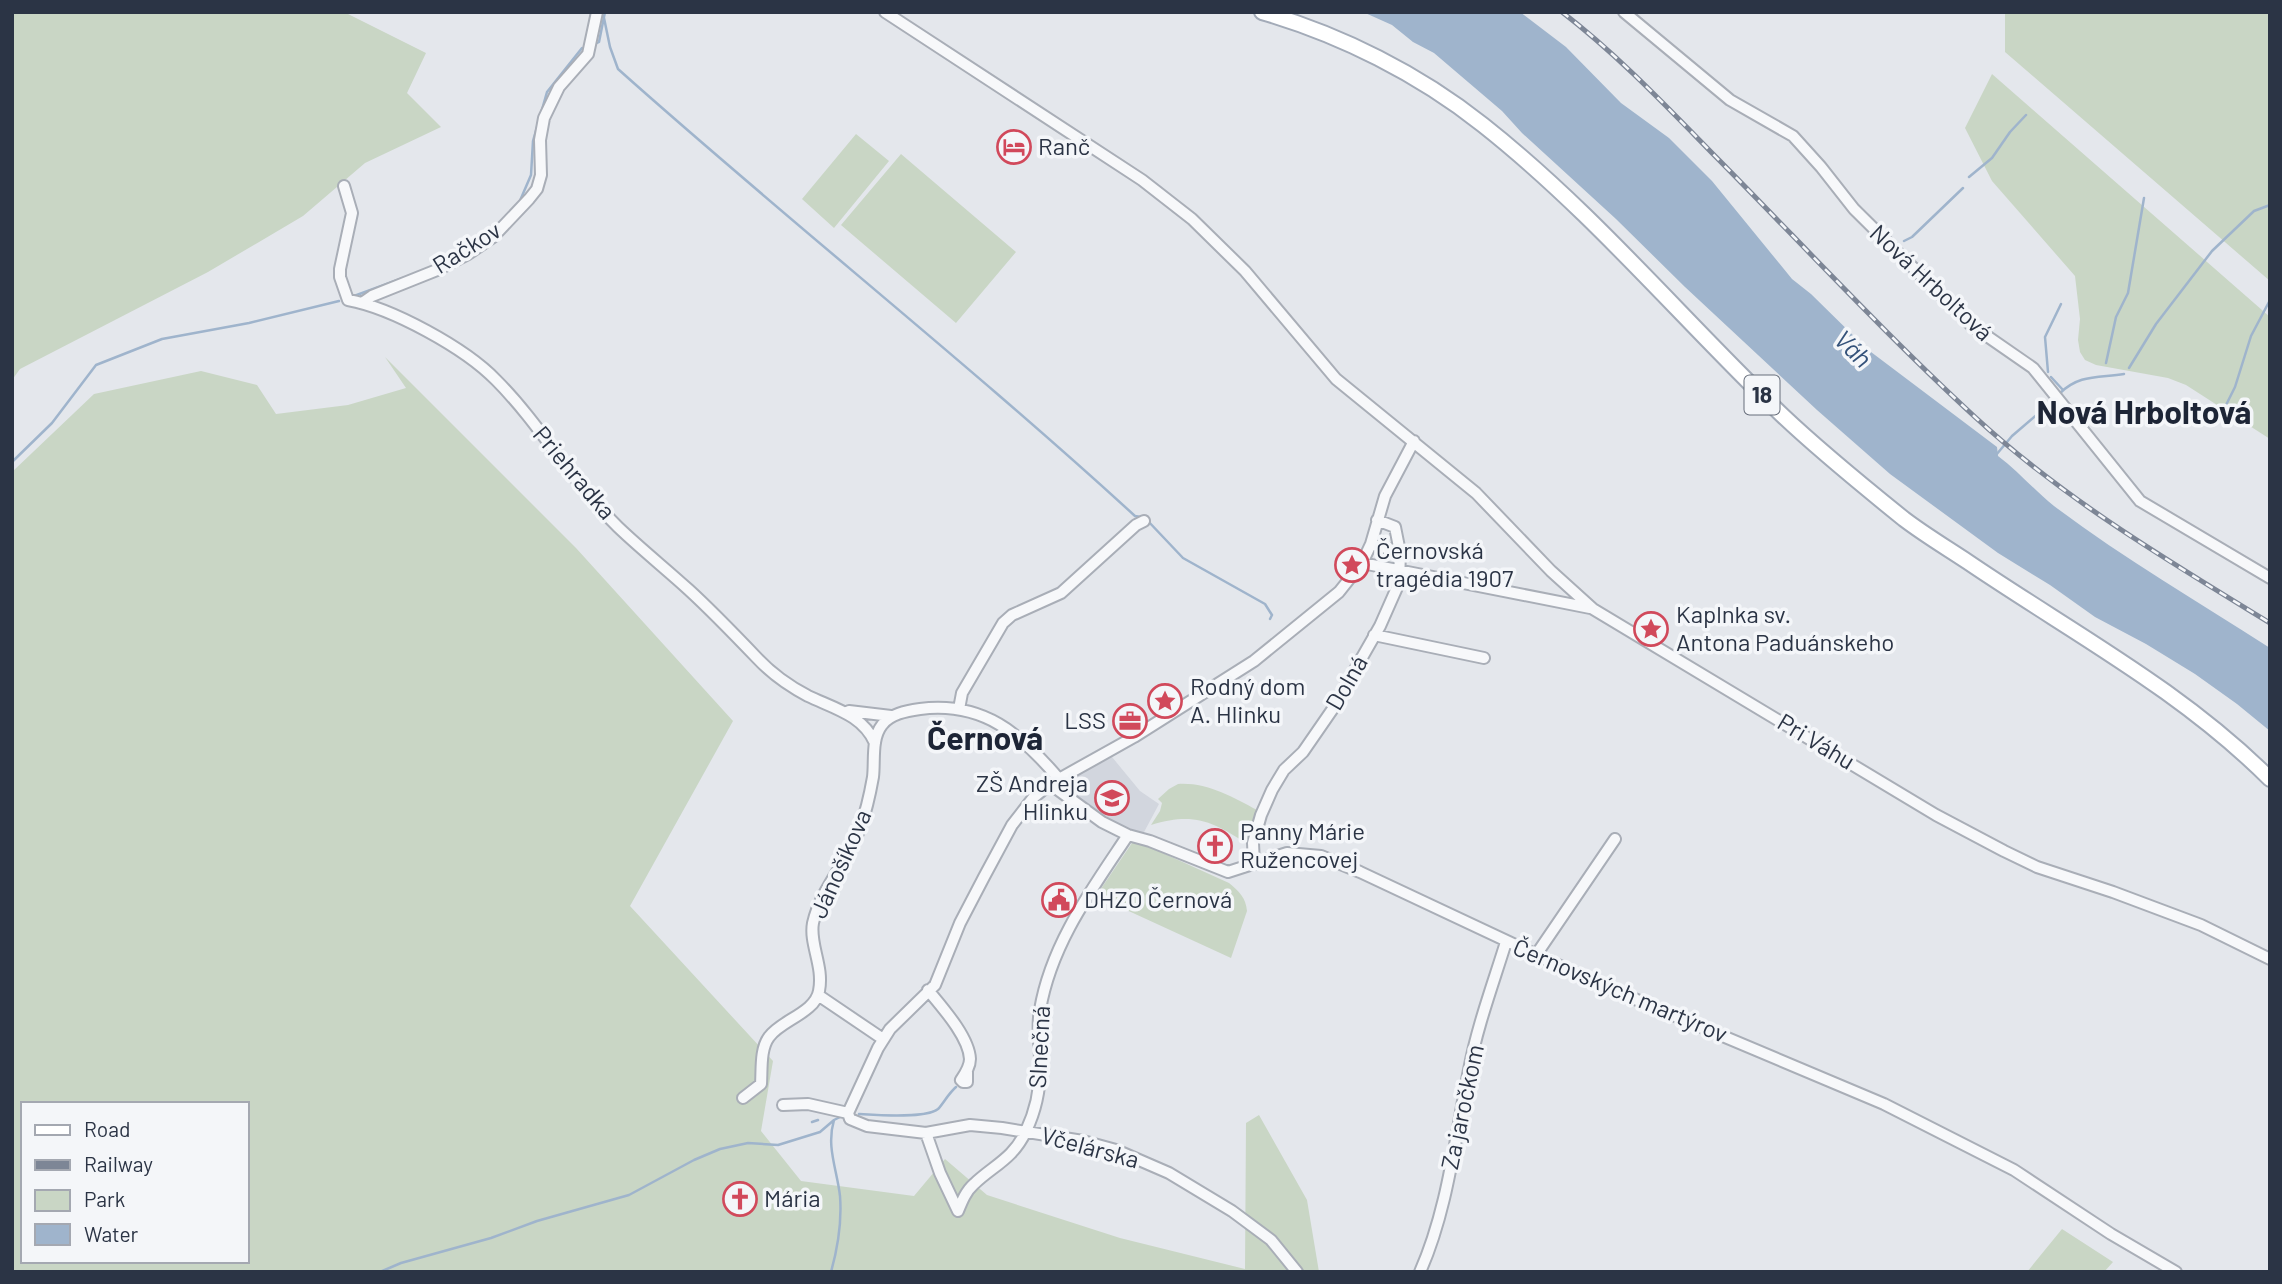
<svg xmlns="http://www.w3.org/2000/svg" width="2282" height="1284" viewBox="0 0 2282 1284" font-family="Barlow,sans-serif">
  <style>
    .built { fill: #d2d6de }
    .green { fill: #c9d6c5; fill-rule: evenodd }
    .water { fill: #9fb4cc }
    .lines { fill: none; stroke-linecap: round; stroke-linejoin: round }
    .stream { stroke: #9fb4cc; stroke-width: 2.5 }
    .minor-casing { stroke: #a9aeb7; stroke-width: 14 }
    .major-casing { stroke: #a3abb8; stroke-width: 18 }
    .minor { stroke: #f7f8fa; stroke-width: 10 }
    .major { stroke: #fff; stroke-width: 14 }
    .rail-casing { stroke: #7d8696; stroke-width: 5 }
    .rail { stroke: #f4f6f9; stroke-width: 2.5; stroke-dasharray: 8; stroke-linecap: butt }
    .labels { text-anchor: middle; stroke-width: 7; stroke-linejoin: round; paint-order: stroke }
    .shield { fill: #f4f6f9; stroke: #676e7b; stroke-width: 2 }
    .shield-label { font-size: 23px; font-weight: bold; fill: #2b3445 }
    .poi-label { font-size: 24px; fill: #2b3445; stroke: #f4f6f9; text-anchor: start }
    .street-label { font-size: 24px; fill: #2b3445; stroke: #f4f6f9 }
    .water-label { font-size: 26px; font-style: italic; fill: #34527a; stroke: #f4f6f9 }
    .district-label { font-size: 32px; font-weight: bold; fill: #1d2536; stroke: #f4f6f9 }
  </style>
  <rect width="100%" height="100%" fill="#e4e7ec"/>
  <path class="built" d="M1112,757L1140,791L1159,804L1143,834L1102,817L1058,786Z"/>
  <path class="green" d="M12,12H344L426,53L407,93L441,127L365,163L303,216L208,272L20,369L12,380Z
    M2005,12H2270V281L2005,52Z
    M1992,74L2270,317V439L2186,385L2168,378L2096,365L2085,360L2080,352L2078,340L2080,319L2075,276L1992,181L1965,128Z
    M856,134L889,161L834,228L802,199Z
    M901,154L1016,252L956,323L841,225Z
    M385,357L576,548L733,721L630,906L773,1061L761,1131L801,1181L914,1196L945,1159L987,1195L1120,1238L1245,1269L1246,1123L1259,1115L1307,1200L1319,1272H12V472L94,394L201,371L257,385L276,414L348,405L406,388ZM23,1104H247V1261H23Z
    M1178,784C1206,782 1233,797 1257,810L1249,845C1212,821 1194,812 1151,825L1160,811L1162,803L1158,799L1169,789Z
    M1134,840L1229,883C1239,891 1246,898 1247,911L1231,958L1096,896Z
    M2062,1229L2113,1262L2104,1272H2027Z"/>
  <path class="water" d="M1363,12H1520L1566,47L1621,103L1669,138L1712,181L1792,279L1811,294L1867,349L1997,447L1998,456C2018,471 2034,490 2054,506C2123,558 2197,601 2270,648V731L2237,704L2195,674L2146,644L2095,617L2050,585L1998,553L1890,474L1817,410L1685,287L1616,219L1522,133L1502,111L1434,53L1413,42L1392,25Z"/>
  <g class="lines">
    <path class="stream" d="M604,18L610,47L618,69C788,221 967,362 1135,516L1141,517
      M595,44L599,42L605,12
      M1969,177L1992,158L2010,132L2026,115
      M519,203L531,175L533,141L547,92L582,48
      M1904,241L1912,237L1963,188
      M429,268L461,252L495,228
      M354,296L403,278
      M2106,363L2116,317L2128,293L2144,198
      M2129,368L2156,324L2212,251L2254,211L2270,205
      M2048,372L2045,337L2061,304
      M2051,377L2063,390
      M2059,394C2079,374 2098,378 2124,374
      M2223,411L2235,387L2251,336L2270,300
      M1996,455L2012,436L2055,399
      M12,462L52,423L96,365L162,339L249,323L339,301
      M1147,520L1183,558L1265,604L1272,615L1270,619
      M859,1114C876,1115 925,1119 938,1109C943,1104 948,1094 956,1087
      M812,1122L818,1120
      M380,1272L401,1263L491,1238L537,1221L629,1195L694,1160L720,1149L748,1143L778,1145L820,1132L834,1120
      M831,1272C838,1247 842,1222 840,1196C837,1169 826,1147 834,1120L840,1117"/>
    <g class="minor-casing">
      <path id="minor" d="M885,12L1142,180L1192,219L1245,271L1336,379L1476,493L1551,571L1593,609L1936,815L2004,851L2037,867L2113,892L2201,925L2270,959
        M1624,12L1730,100L1793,136L1821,167L1854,209L1971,325L2033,368L2140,501L2270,578
        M344,186L352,213L340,269V277L348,300C392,308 465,348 496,380C541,425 572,482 618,527C641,549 666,569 689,590C713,612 735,635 757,658C771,673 789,686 808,696C833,708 863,715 875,743
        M362,303L372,296L437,270L468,254L493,237L529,199L537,189L541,175L540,140L544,118L559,87L588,54L597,12
        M1377,520L1395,527L1400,552
        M1362,563L1590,608
        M1374,635L1484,658
        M959,709L962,693L1003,623L1012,615L1061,593L1136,525L1144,521
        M849,711L891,716
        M1050,784L1102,822L1128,835L1150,841L1228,872L1287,853L1321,856L1360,872L1592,981L1884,1104L2014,1170L2111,1234L2176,1272
        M1254,864L1253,843L1261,815L1272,790L1284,770L1303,752L1332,710L1380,626L1399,583L1400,552L1371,544
        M1536,955L1615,839
        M928,990C942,1007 969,1037 970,1059C970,1067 965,1074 961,1080L963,1082H967V1072
        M818,995L883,1039
        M743,1098L761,1084C762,1069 760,1049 769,1037C781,1020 815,1013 819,991C824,966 809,944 813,923C821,888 848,862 860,828C866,812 870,794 873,777C875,761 871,739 882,725C890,714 906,711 920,709C983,701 1021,734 1059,779
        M783,1105L808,1104L848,1113
        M926,1133L940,1173L958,1211
        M958,1211C962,1201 966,1191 974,1184C994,1165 1013,1159 1026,1131C1035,1112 1040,1091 1040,1069C1041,1050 1036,1029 1040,1010C1051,944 1092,889 1128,835
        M1297,1272L1271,1240L1232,1211L1169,1173L1116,1150L1083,1141L1002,1128L970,1125L926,1133L867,1126L850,1119L848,1113L878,1048L890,1029L935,985L960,923L984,877L1012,825L1033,798L1050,784L1134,737L1254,661L1339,592L1362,563L1371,544L1385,496L1414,441
        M1420,1272C1448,1209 1455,1137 1469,1070C1477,1027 1493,984 1506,942"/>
    </g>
    <g class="major-casing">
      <path id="major" d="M1262,12C1341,35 1419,74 1483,125C1592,211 1682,319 1782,415C1821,452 1863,486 1904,519C1925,535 1947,548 1968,562C2071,632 2181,690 2270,779"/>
    </g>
    <use href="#minor" class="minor"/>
    <use href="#major" class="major"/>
    <g class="rail-casing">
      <path id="rail" d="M1562,12C1618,55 1667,107 1716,157C1802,244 1885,334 1975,417C2064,499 2167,560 2270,623"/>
    </g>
    <use href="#rail" class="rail"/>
  </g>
  <defs>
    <g id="hotel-ring" transform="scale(1.75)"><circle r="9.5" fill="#f4f6f9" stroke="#d1495b" stroke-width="1.5"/><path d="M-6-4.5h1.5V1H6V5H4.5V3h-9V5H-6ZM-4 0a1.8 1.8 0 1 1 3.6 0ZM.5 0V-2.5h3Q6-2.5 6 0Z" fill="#d1495b"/></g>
    <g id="sight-ring" transform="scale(1.75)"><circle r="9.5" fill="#f4f6f9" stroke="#d1495b" stroke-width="1.5"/><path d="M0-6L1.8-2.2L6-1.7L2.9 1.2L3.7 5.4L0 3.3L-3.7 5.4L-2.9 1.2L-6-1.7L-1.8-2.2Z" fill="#d1495b"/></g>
    <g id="office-ring" transform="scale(1.75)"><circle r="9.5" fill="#f4f6f9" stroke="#d1495b" stroke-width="1.5"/><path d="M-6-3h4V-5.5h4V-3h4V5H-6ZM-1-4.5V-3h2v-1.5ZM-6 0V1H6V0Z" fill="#d1495b"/></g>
    <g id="school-ring" transform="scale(1.75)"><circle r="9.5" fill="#f4f6f9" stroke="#d1495b" stroke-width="1.5"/><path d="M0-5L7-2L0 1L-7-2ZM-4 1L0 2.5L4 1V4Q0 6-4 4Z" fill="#d1495b"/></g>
    <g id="church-ring" transform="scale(1.75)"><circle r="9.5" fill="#f4f6f9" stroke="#d1495b" stroke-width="1.5"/><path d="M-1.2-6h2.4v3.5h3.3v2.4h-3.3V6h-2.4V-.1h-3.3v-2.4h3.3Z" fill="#d1495b"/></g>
    <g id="civic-ring" transform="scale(1.75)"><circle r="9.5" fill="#f4f6f9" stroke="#d1495b" stroke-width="1.5"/><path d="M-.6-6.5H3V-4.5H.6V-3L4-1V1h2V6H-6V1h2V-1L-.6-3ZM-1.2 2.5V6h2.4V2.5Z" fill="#d1495b"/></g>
  </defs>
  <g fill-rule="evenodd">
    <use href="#hotel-ring" x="1014" y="147"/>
    <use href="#sight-ring" x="1352" y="565"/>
    <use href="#sight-ring" x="1651" y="629"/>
    <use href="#sight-ring" x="1165" y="701"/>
    <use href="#office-ring" x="1130" y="721"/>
    <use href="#school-ring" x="1112" y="798"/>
    <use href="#church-ring" x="1215" y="846"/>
    <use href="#civic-ring" x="1059" y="900"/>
    <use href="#church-ring" x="740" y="1199"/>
  </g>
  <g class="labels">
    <rect class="shield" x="1744.5" y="375.5" width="35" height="39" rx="5"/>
    <g class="shield-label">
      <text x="1762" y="403">18</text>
    </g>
    <g class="poi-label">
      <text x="1038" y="155">Ranč</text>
      <text x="1376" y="559">Černovská<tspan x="1376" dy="28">tragédia 1907</tspan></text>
      <text x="1676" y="623">Kaplnka sv.<tspan x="1676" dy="28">Antona Paduánskeho</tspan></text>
      <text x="1190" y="695">Rodný dom<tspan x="1190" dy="28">A. Hlinku</tspan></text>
      <text x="1106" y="729" text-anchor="end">LSS</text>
      <text x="1088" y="792" text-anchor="end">ZŠ Andreja<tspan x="1088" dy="28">Hlinku</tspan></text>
      <text x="1240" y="840">Panny Márie<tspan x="1240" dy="28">Ružencovej</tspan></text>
      <text x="1084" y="908">DHZO Černová</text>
      <text x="764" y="1207">Mária</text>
    </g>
    <g class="street-label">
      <text transform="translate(467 248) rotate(-32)" y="8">Račkov</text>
      <text transform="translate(1931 283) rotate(43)" y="8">Nová Hrboltová</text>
      <text transform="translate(574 473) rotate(50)" y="8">Priehradka</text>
      <text transform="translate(1347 683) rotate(-60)" y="8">Dolná</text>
      <text transform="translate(1816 742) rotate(31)" y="8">Pri Váhu</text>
      <text transform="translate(841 864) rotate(-66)" y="8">Jánošíkova</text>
      <text transform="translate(1620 991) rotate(23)" y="8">Černovských martýrov</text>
      <text transform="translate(1040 1047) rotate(-87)" y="8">Slnečná</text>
      <text transform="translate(1463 1107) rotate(-78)" y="8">Za jaročkom</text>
      <text transform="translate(1090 1148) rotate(15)" y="8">Včelárska</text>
    </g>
    <g class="water-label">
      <text transform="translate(1853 349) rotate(44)" y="9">Váh</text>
    </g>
    <g class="district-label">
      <text x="2144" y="424">Nová Hrboltová</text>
      <text x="985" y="750">Černová</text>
    </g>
  </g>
  <rect width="2282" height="1284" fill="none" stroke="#2b3445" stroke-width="28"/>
  <rect x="21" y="1102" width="228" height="161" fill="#f4f6f9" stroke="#a4a8b1" stroke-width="2"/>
  <rect x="35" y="1125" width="35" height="10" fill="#ffffff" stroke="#a4a8b1" stroke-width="2"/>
  <text x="84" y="1137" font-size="21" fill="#2b3445">Road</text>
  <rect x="35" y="1160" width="35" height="10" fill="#7d8696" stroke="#a4a8b1" stroke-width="2"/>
  <text x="84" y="1172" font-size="21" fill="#2b3445">Railway</text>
  <rect x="35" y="1190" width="35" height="21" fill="#c9d6c5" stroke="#a4a8b1" stroke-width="2"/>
  <text x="84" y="1207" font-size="21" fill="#2b3445">Park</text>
  <rect x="35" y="1224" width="35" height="21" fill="#9fb4cc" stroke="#a4a8b1" stroke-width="2"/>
  <text x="84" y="1242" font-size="21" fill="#2b3445">Water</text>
</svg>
